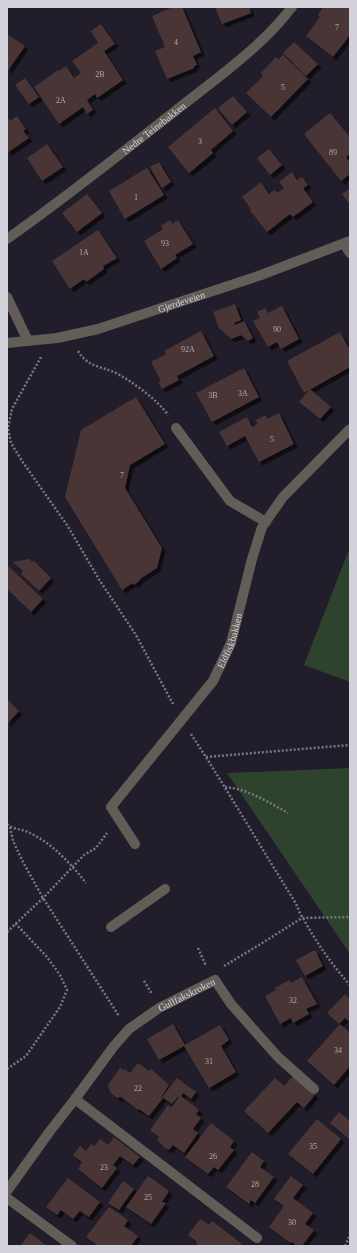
<svg xmlns="http://www.w3.org/2000/svg" width="357" height="1253" viewBox="0 0 357 1253" font-family="Georgia,serif">
  <style>
    .green { fill: #2d432e }
    .building { fill: #493635; filter: url(#shadow) }
    .lines { fill: none; stroke-linecap: round; stroke-linejoin: round }
    .path { stroke: #7a7783; stroke-width: 2.5; stroke-dasharray: 2 2; stroke-linecap: butt }
    .minor { stroke: #625d57; stroke-width: 10 }
    .labels { text-anchor: middle; stroke-width: 3; stroke-linejoin: round; paint-order: stroke }
    .number-label { font-size: 8px; fill: #b0aab2 }
    .street-label { font-size: 10px; fill: #d3d1db; stroke: #181421 }
  </style>
  <defs>
    <filter id="shadow"><feDropShadow dx="3.5" dy="3.5" stdDeviation="0" flood-color="#0009"/></filter>
  </defs>
  <rect width="100%" height="100%" fill="#211d2b"/>
  <path class="green" d="M350,547V682L304,665Z
    M350,768V954L227,773Z"/>
  <path class="building" d="M173,7H182L201,52L193,56L197,65L194,66V68L167,79L155,51L165,47L152,16Z
    M215,7H249L251,13L222,24Z
    M323,7H350V35L333,57L306,36L320,17L318,15Z
    M101,24L115,44L104,51L123,80L97,98L95,94L87,100L93,110L87,114L83,107L59,124L34,87L58,70L59,71L66,66L74,78L81,73L72,61L98,43L91,31Z
    M7,34L25,46L7,72Z
    M294,42L318,64L306,76L283,53Z
    M283,55L308,79L271,117L246,93L263,76L261,73L276,57L278,60Z
    M25,78L39,97L29,104L15,85Z
    M233,96L247,112L232,125L218,108Z
    M215,108L233,131L211,150L213,153L189,173L168,147Z
    M330,113L350,137V154L346,157L350,163V174L341,181L304,134Z
    M7,116L10,121L17,116L26,129L23,131L29,138L7,153Z
    M47,144L63,167L42,181L27,158Z
    M269,149L282,165L270,175L257,158Z
    M159,162L171,182L162,188L150,167Z
    M147,168L164,195L125,219L109,191Z
    M292,172L297,180L302,177L308,185L303,188L313,202L293,217L290,214L267,232L249,209H251L242,197L261,182L269,194L274,190L277,193L284,188L279,182Z
    M350,188V205L342,194Z
    M87,194L102,213L77,232L62,213Z
    M170,220L172,224L178,220L193,244L175,255L177,258L161,269L144,241L163,229L161,226Z
    M98,230L117,258L103,266L104,269L86,282L84,279L70,289L52,261Z
    M235,304L241,320L234,323L235,325L244,321L253,338L248,341L241,335L231,339L219,328L213,312Z
    M282,306L299,339L281,349L277,342L268,347L253,321L260,318L257,312L265,308L268,313Z
    M201,331L214,356L177,376L179,380L162,389L158,382L161,381L151,362L166,354L164,351Z
    M340,332L350,350V367L304,393L287,361Z
    M244,368L259,397L212,422L196,393Z
    M310,389L331,407L320,419L299,402Z
    M136,397L165,444L130,465L125,488L162,548L157,568L140,579V580L134,585L133,583L122,590L65,497L81,430Z
    M279,413L294,444L259,462L245,436L227,446L219,432L247,417L252,427L258,424L256,420L266,415L267,419Z
    M29,559L32,562L34,561L51,578L39,591L21,574L23,571L13,562Z
    M7,565L43,599L31,612L7,589Z
    M7,699L19,711L7,724Z
    M315,950L323,966L305,976L296,960Z
    M302,977L317,1004L306,1009L309,1014L293,1023L291,1018L280,1024L265,996L276,990L275,988L289,980L291,983Z
    M345,994L350,999V1022L345,1018L339,1024L327,1013Z
    M173,1024L185,1045L220,1025L229,1040L221,1046L236,1072L209,1088L184,1046L159,1060L147,1039Z
    M340,1024L350,1033V1066L334,1085L307,1061Z
    M138,1063L149,1071L151,1069L169,1085L161,1097L163,1098L149,1116L139,1109L138,1110L121,1097L117,1098L110,1092L108,1085L120,1068L123,1070L124,1069L130,1073Z
    M294,1075L315,1095L304,1108L297,1102L268,1133L244,1111L275,1078L284,1086Z
    M177,1078L196,1092L191,1099L183,1093L181,1096L199,1110L196,1114L201,1118L193,1129L198,1133L184,1153L173,1145L169,1150L167,1148V1150L157,1140L159,1137L150,1130L168,1105L171,1108L179,1097H178L172,1104L162,1097Z
    M339,1112L350,1121V1138L349,1139L330,1123Z
    M317,1119L341,1139L313,1174L288,1154Z
    M211,1123L234,1141L230,1147L234,1150L218,1170L214,1167L208,1174L185,1157Z
    M114,1137L140,1157L133,1165L120,1156L113,1165L117,1168L102,1188L78,1169L82,1162L73,1155L80,1146L86,1151L91,1144L95,1146L100,1139L108,1145Z
    M252,1152L264,1161L260,1167L274,1177L255,1203L251,1200L249,1204L226,1187Z
    M148,1176L169,1191L162,1202L166,1203L151,1224L126,1207Z
    M291,1176L303,1185L293,1198L313,1213L305,1224L314,1230L302,1246H297L292,1242L290,1243L269,1227L284,1206L274,1199Z
    M68,1178L100,1202L89,1217L80,1211L73,1219L61,1210L57,1215L46,1207Z
    M123,1181L134,1189L119,1210L108,1203Z
    M109,1207L128,1220L124,1226L138,1236L131,1246H98L86,1237Z
    M200,1219L209,1225L212,1221L242,1244L241,1245L243,1246H200L196,1243L197,1242L188,1235Z
    M30,1233L47,1246H20Z"/>
  <g class="lines">
    <path class="path" d="M78,351C87,366 99,366 114,372C129,379 159,401 168,415
      M41,357L12,409L8,428L11,443L22,461L67,525L100,581L136,635L173,704
      M191,734C227,789 260,846 295,902C298,907 299,913 303,918C316,942 332,965 350,985
      M206,757L350,745
      M225,787C248,789 268,802 288,813
      M7,824C13,830 23,829 30,833C53,844 71,864 86,883
      M10,827L13,841L23,862L43,898L119,1016
      M7,932L43,898L84,855L96,848L107,833
      M198,948L206,966
      M224,966L259,945L302,918L350,917
      M144,981L152,994
      M7,1069L26,1056L60,1007L67,990L60,975L47,957L15,923
      M345,1246L350,1235"/>
    <g class="minor">
      <path id="s1" d="M7,239C64,199 119,155 174,112C214,80 261,48 292,7"/>
      <path d="M344,244L350,253"/>
      <path d="M7,297L28,341"/>
      <path id="s2" d="M7,343L57,338L98,329L261,275L350,241"/>
      <path d="M176,428L230,501L266,522"/>
      <path id="s3" d="M135,844L111,807L213,681L231,643L252,559L262,527L283,497L350,429"/>
      <path d="M111,927L165,889"/>
      <path d="M75,1099L257,1238"/>
      <path id="s4" d="M7,1191L50,1131L75,1099L114,1046L129,1029L159,1008L215,980L231,1004L278,1057L314,1089"/>
      <path d="M7,1198L72,1246"/>
    </g>
  </g>
  <g class="labels">
    <g class="number-label">
      <text x="337" y="30">7</text>
      <text x="176" y="45">4</text>
      <text x="100" y="77">2B</text>
      <text x="283" y="90">5</text>
      <text x="61" y="103">2A</text>
      <text x="200" y="144">3</text>
      <text x="333" y="155">89</text>
      <text x="136" y="200">1</text>
      <text x="165" y="246">93</text>
      <text x="84" y="255">1A</text>
      <text x="277" y="332">90</text>
      <text x="188" y="352">92A</text>
      <text x="243" y="396">3A</text>
      <text x="213" y="398">3B</text>
      <text x="272" y="442">5</text>
      <text x="122" y="478">7</text>
      <text x="293" y="1003">32</text>
      <text x="338" y="1053">34</text>
      <text x="209" y="1064">31</text>
      <text x="138" y="1091">22</text>
      <text x="313" y="1149">35</text>
      <text x="213" y="1159">26</text>
      <text x="104" y="1170">23</text>
      <text x="255" y="1187">28</text>
      <text x="148" y="1200">25</text>
      <text x="292" y="1225">30</text>
    </g>
    <g class="street-label">
      <text dy="4" stroke="none"><textPath href="#s1" startOffset="184">Nedre Teinebakken</textPath></text>
      <text dy="4" stroke="none"><textPath href="#s2" startOffset="180">Gjerdeveien</textPath></text>
      <text dy="4" stroke="none"><textPath href="#s3" startOffset="250">Eldfiskbakken</textPath></text>
      <text dy="4" stroke="none"><textPath href="#s4" startOffset="270">Gullfakskroken</textPath></text>
    </g>
  </g>
  <rect width="357" height="1253" fill="none" stroke="#d3d1db" stroke-width="16"/>
</svg>
